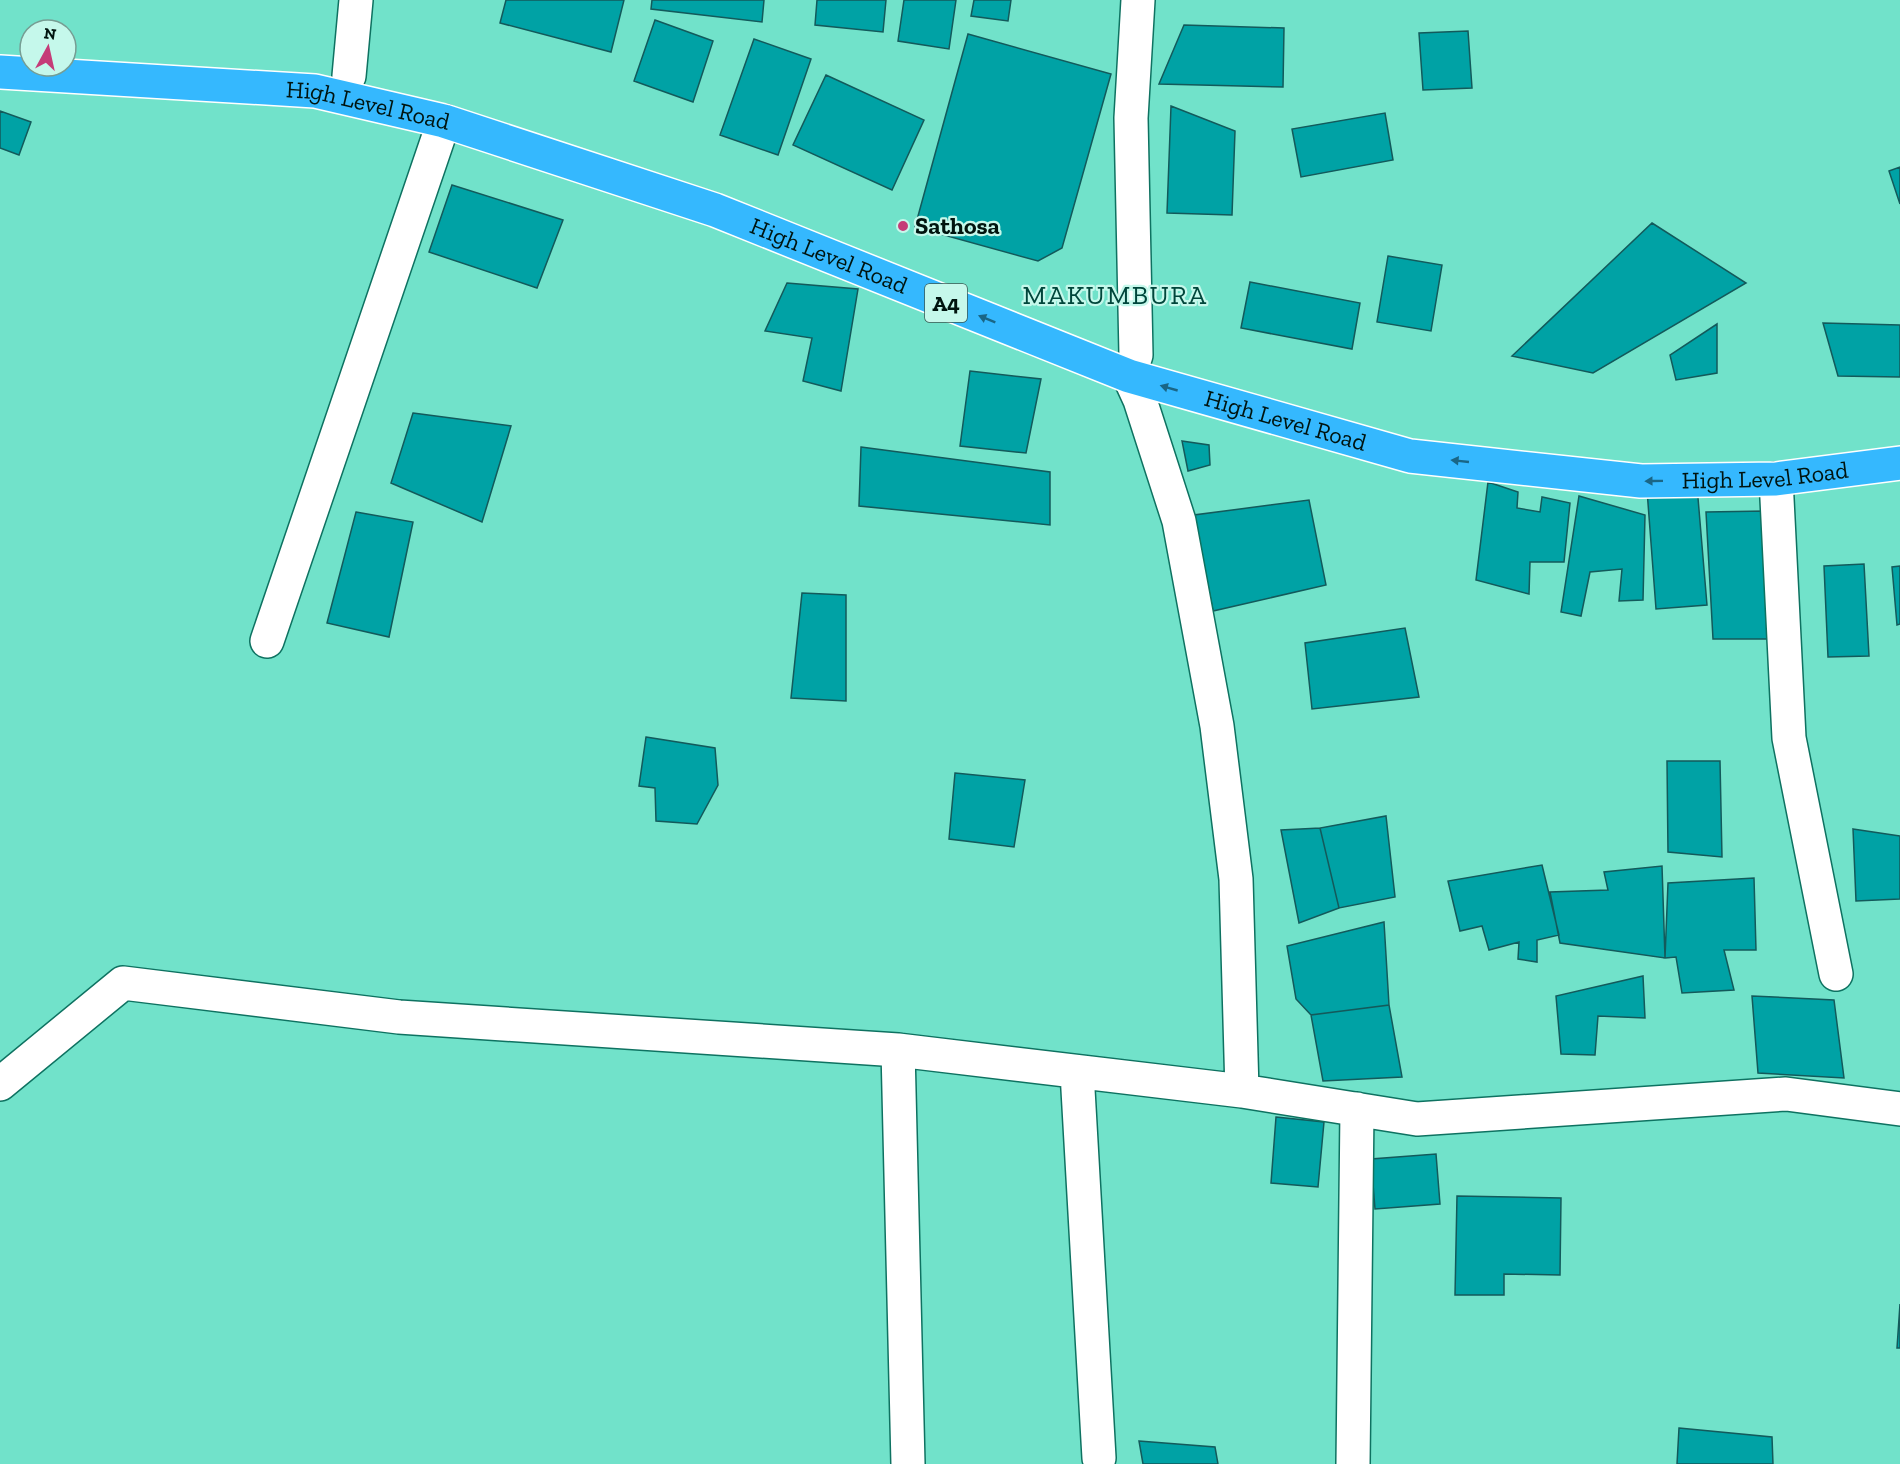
<svg xmlns="http://www.w3.org/2000/svg" width="1900" height="1464" viewBox="0 0 1900 1464" font-family="'Zilla Slab',serif">
  <style>
    .building { fill: #00a2a5; stroke: #135a5b; stroke-width: 1.5 }
    .lines { fill: none; stroke-linecap: round; stroke-linejoin: round }
    .street-casing { stroke: #0e7261; stroke-width: 36 }
    .secondary-casing { stroke: #0e7261; stroke-width: 36 }
    .highway-casing { stroke: #fff; stroke-width: 36 }
    .street { stroke: #fff; stroke-width: 33 }
    .secondary { stroke: #fff; stroke-width: 33 }
    .highway { stroke: #35b8fe; stroke-width: 33 }
    .oneway { fill: #1a6686 }
    .poi-dot { fill: #c53c78; stroke: #c5f8eb; stroke-width: 2 }
    .labels { text-anchor: middle; stroke-width: 4.5; stroke-linejoin: round; paint-order: stroke }
    .shield { fill: #c5f8eb; stroke: #3b5851; stroke-width: 1.5 }
    .shield-label { font-size: 22px; font-weight: bold; fill: #00140f }
    .street-label { font-size: 24px; fill: #00140f; stroke: #c5f8eb }
    .poi-label { font-size: 24px; font-weight: bold; fill: #00140f; stroke: #c5f8eb; text-anchor: start }
    .quarter-label { font-size: 27px; letter-spacing: 1.5px; fill: #00463b; stroke: #c5f8eb }
  </style>
  <rect width="100%" height="100%" fill="#71e2ca"/>
  <path class="building" d="M506,0H624L611,52L500,23Z
    M652,0H764L762,22L651,9Z
    M817,0H886L883,32L815,25Z
    M904,0H956L949,49L898,41Z
    M974,0H1011L1008,21L971,16Z
    M655,20L713,41L693,102L634,81Z
    M1184,25L1284,28L1283,87L1159,84Z
    M1468,31L1472,88L1423,90L1419,33Z
    M968,34L1111,74L1062,248L1038,261L915,227Z
    M754,39L811,59L778,155L720,135Z
    M826,75L924,120L892,190L793,145Z
    M1171,106L1235,131L1232,215L1167,213Z
    M0,111L31,122L19,155L0,148Z
    M1385,113L1393,160L1301,177L1292,129Z
    M1900,167V204L1889,171Z
    M452,185L563,220L537,288L429,252Z
    M1652,223L1746,283L1593,373L1512,356Z
    M1388,256L1442,265L1431,331L1377,322Z
    M1250,282L1360,303L1352,349L1241,328Z
    M787,283L858,289L841,391L803,381L812,338L765,331Z
    M1823,323L1900,325V377L1838,376Z
    M1717,324V373L1676,380L1670,355Z
    M970,371L1041,379L1026,453L960,446Z
    M413,413L511,426L482,522L391,483Z
    M1182,441L1209,445L1210,465L1188,471Z
    M861,447L1050,472V525L859,506Z
    M1488,482L1518,492L1517,508L1540,512L1542,497L1570,503L1564,562H1530L1529,594L1476,580Z
    M1697,486L1707,605L1656,609L1647,490Z
    M1579,496L1645,515L1643,600L1619,601L1622,569L1590,572L1581,616L1561,612Z
    M1309,500L1326,585L1213,611L1194,515Z
    M1765,511L1771,639H1713L1706,512Z
    M356,512L413,522L389,637L327,623Z
    M1864,564L1869,656L1828,657L1824,566Z
    M1900,566V624L1897,625L1892,567Z
    M802,593L846,595V701L791,698Z
    M1405,628L1419,697L1312,709L1305,643Z
    M646,737L715,748L718,785L697,824L656,821L655,788L639,786Z
    M1667,761H1720L1722,857L1668,852Z
    M955,773L1025,780L1014,847L949,839Z
    M1386,816L1395,897L1339,908L1320,828Z
    M1320,828L1339,908L1299,923L1281,830Z
    M1853,829L1900,836V899L1856,901Z
    M1542,865L1559,935L1537,940V962L1518,959L1519,942L1489,950L1482,926L1460,931L1448,881Z
    M1662,866L1665,958L1560,943L1550,892L1608,890L1604,872Z
    M1754,878L1756,950H1724L1734,990L1682,993L1676,957L1665,958L1668,883Z
    M1384,922L1389,1005L1311,1015L1296,999L1287,946Z
    M1643,976L1645,1018L1598,1016L1595,1055L1561,1054L1556,996Z
    M1752,996L1834,1000L1844,1078L1758,1073Z
    M1389,1005L1402,1077L1323,1081L1311,1015Z
    M1276,1117L1324,1122L1318,1187L1271,1183Z
    M1436,1154L1440,1204L1375,1209L1371,1159Z
    M1457,1196L1561,1198L1560,1275L1504,1274V1295H1455Z
    M1900,1304V1348H1897Z
    M1679,1428L1772,1437L1773,1464H1677Z
    M1139,1441L1215,1447L1218,1464H1143Z"/>
  <g class="lines">
    <g class="street-casing">
      <path id="street" d="M349,76L356,0
        M1129,376L1140,400L1179,521L1217,726L1236,879L1242,1091L1417,1119L1786,1094L1900,1109
        M1776,479L1789,738L1836,974
        M267,641L444,121
        M1077,1072L1099,1458
        M0,1084L123,983L399,1017L898,1050
        M908,1464L898,1050L1242,1091
        M1353,1464L1357,1109"/>
    </g>
    <g class="secondary-casing">
      <path id="secondary" d="M1129,376L1136,355L1131,118L1138,0"/>
    </g>
    <g class="highway-casing">
      <g id="highway">
        <path id="s1" d="M0,72L315,91L444,121L715,210L1129,376L1410,456L1641,481L1776,479L1900,463"/>
      </g>
    </g>
    <use href="#street" class="street"/>
    <use href="#secondary" class="secondary"/>
    <use href="#highway" class="highway"/>
  </g>
  <defs><path id="oneway-solid" d="M-6-.8H1V-3.2L6.5 0L1 3.2V.8H-6Z" transform="scale(1.5)"/></defs>
  <g class="oneway">
    <use href="#oneway-solid" transform="translate(987 319) rotate(-158)"/>
    <use href="#oneway-solid" transform="translate(1169 388) rotate(-164)"/>
    <use href="#oneway-solid" transform="translate(1460 461) rotate(-174)"/>
    <use href="#oneway-solid" transform="translate(1654 481) rotate(179)"/>
  </g>
  <circle class="poi-dot" cx="903" cy="226" r="6"/>
  <g class="labels">
    <rect class="shield" x="925" y="284" width="42" height="38" rx="4.5"/>
    <g class="shield-label">
      <text x="946" y="311">A4</text>
    </g>
    <g class="street-label">
      <text dy="8" stroke="none"><textPath href="#s1" startOffset="370">High Level Road</textPath></text>
      <text dy="8" stroke="none"><textPath href="#s1" startOffset="856">High Level Road</textPath></text>
      <text dy="8" stroke="none"><textPath href="#s1" startOffset="1342">High Level Road</textPath></text>
      <text dy="8" stroke="none"><textPath href="#s1" startOffset="1828">High Level Road</textPath></text>
    </g>
    <g class="poi-label">
      <text x="915" y="234">Sathosa</text>
    </g>
    <g class="quarter-label">
      <text x="1115" y="304">MAKUMBURA</text>
    </g>
  </g>
  <g transform="translate(48 48) rotate(8)"><circle r="28" fill="#c5f8eb" stroke="#769d93" stroke-width="1.5"/>
  <path d="M0-4.5L10 22L0 15L-10 22Z" fill="#c53c78"/>
  <text y="-9" font-size="16" font-weight="bold" text-anchor="middle" fill="#00140f">N</text>
  </g>
</svg>
